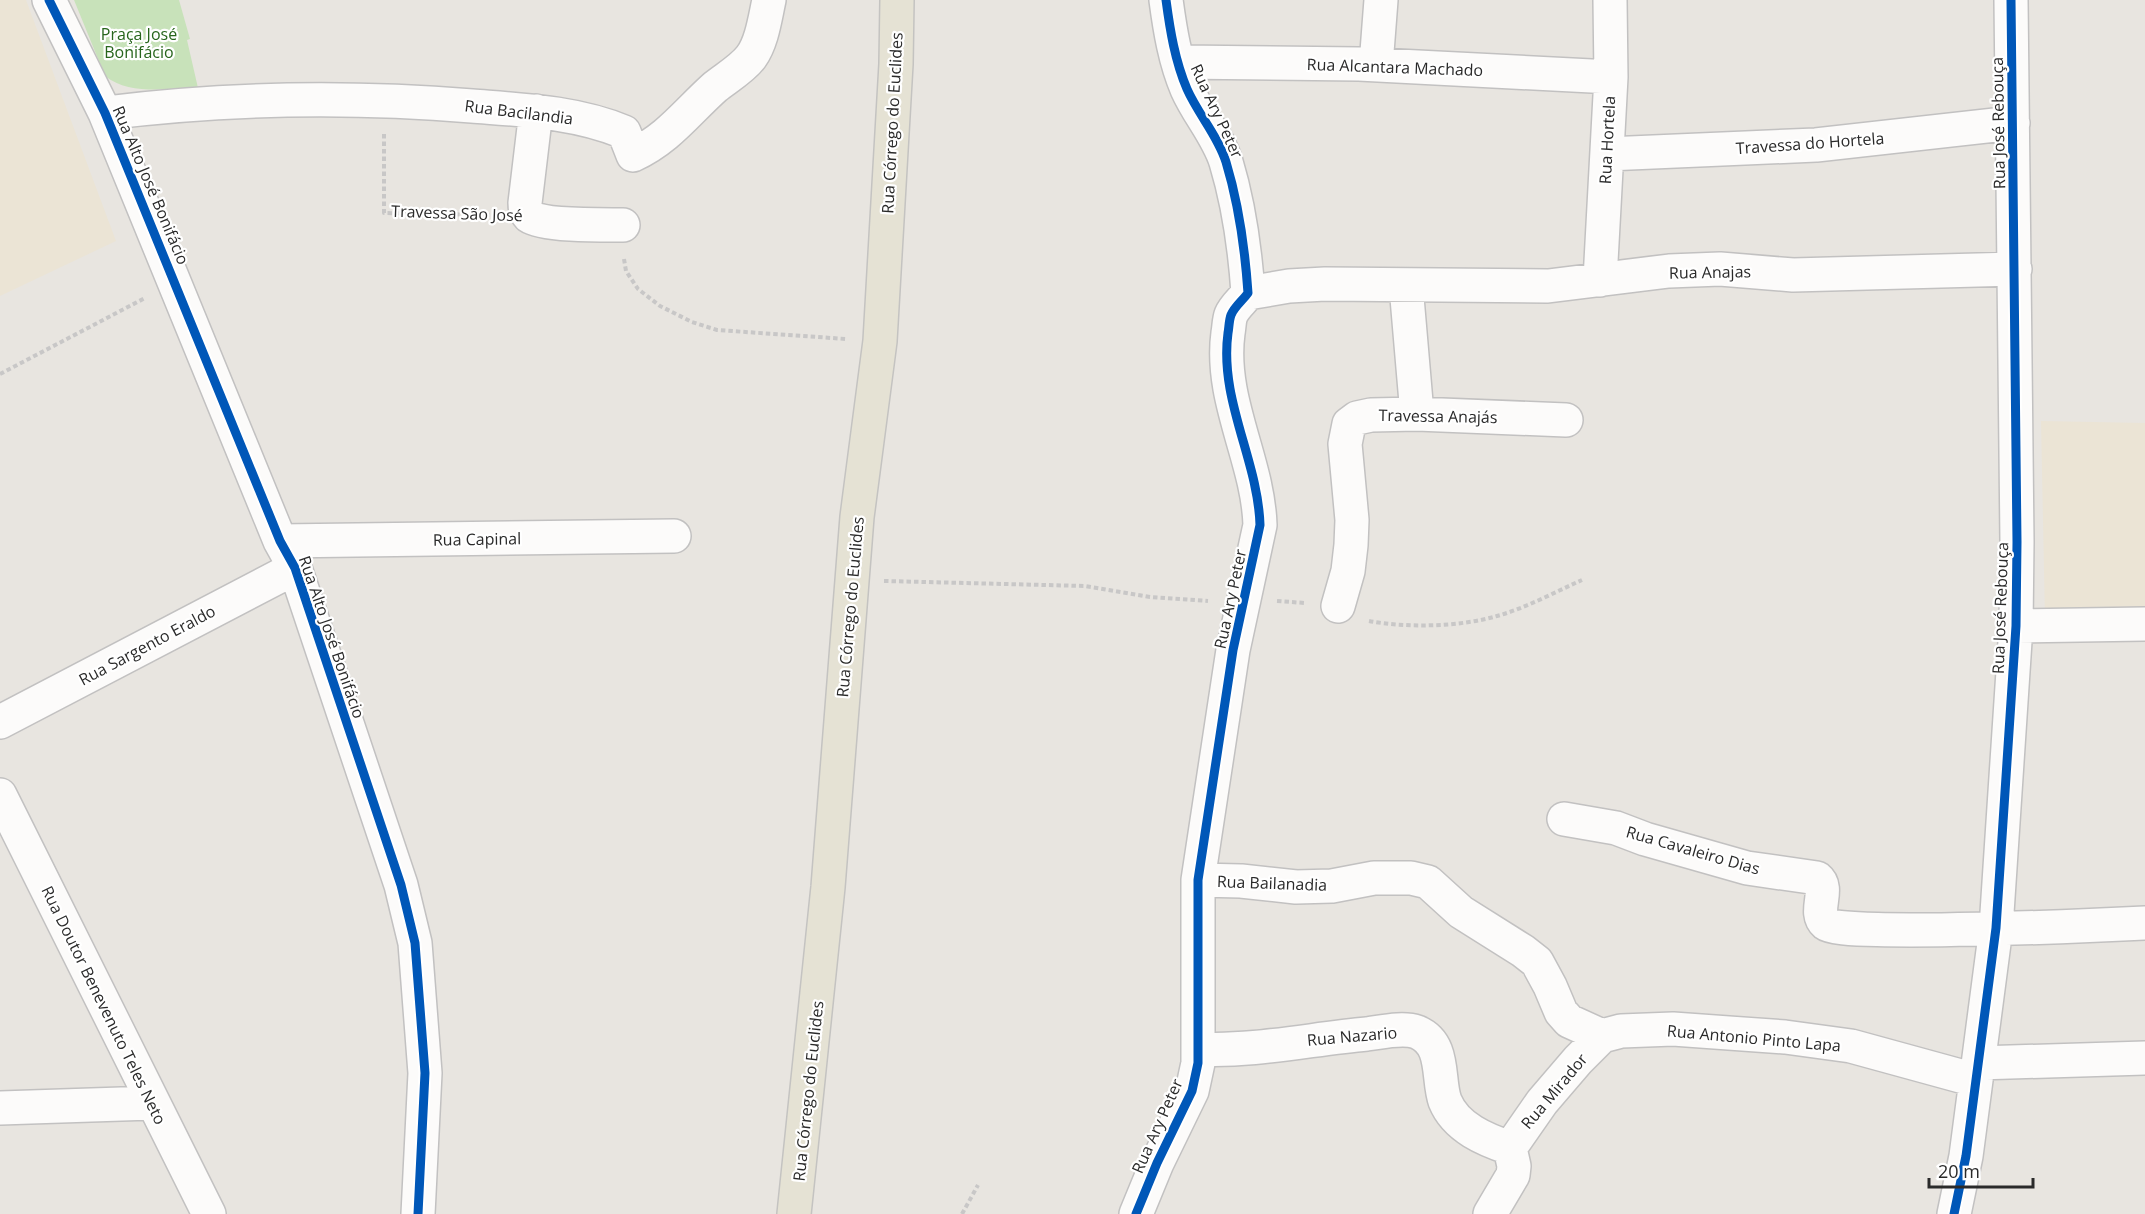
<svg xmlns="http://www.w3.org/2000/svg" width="2145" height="1214" viewBox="0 0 2145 1214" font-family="'Open Sans',sans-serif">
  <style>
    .education { fill: #ebe4d5 }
    .green { fill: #c8e2ba }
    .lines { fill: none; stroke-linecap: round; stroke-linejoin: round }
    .minor-casing { stroke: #c2c1c1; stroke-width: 36 }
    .major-casing { stroke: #c4c3c1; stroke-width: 36 }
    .path { stroke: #c8c7c7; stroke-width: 4; stroke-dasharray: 4.5 3; stroke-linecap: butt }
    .minor { stroke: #fcfbfa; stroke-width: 33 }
    .major { stroke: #e5e2d4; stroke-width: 33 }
    .cycleway-casing { stroke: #fff; stroke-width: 13 }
    .cycleway { stroke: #0057b8; stroke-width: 9 }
    .labels { text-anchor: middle; stroke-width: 4.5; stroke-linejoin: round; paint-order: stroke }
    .park-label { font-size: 16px; fill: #27651c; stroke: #fff }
    .street-label { font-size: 16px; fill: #2a2a2a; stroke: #fff }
  </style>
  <rect width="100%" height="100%" fill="#e8e5e0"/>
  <path class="education" d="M0,0H26L116,241L0,296Z
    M2041,421L2145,423V617L2045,620Z"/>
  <path class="green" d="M74,0H179L190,39L187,40L198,88C168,88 130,96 105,76Z"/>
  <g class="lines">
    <g class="minor-casing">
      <path id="minor" d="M49,0L105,113L280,541L295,568L401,885L415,943L425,1073L418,1214
        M1179,62L1359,64L1611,77
        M1376,65L1381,0
        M536,111L525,203C525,207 526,213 529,216C543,226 605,225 623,225
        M105,113C226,98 350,96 472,106C523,110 576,112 624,132L633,155C668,139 687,112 715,87C726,78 742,69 751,57C762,42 765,18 769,0
        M1607,154L1816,145L2013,123
        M1600,280L1611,77L1610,0
        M1406,286L1417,414
        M1248,293L1289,286L1325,284L1548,286L1669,271L1720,269L1793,275L2015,269
        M280,541L674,536
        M1338,606L1348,571L1351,545L1352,520L1345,444L1349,424L1357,418L1371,415L1417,414L1566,420
        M2016,626L2145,624
        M0,722L295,568
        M0,795L209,1214
        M1564,819L1616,828L1645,839L1747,868L1817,878C1831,889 1812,912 1826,924C1842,937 2107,925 2145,923
        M1198,880L1241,881L1296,887L1332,886L1374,878H1411L1428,882L1461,912L1523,951L1537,962L1550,986L1561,1012L1569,1021L1602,1036
        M1198,1049C1254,1052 1311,1039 1367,1034C1382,1032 1403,1027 1417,1032C1446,1044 1437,1079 1445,1101C1456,1128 1486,1140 1510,1148
        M1978,1063L2145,1058
        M0,1108L152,1103
        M1136,1214L1157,1163L1192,1091L1198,1063V880L1233,650L1260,525C1258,460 1219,400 1228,333C1229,328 1229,320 1231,315C1234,307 1243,300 1248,293C1245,249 1239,205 1226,162C1218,136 1198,114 1187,89C1175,61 1170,30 1166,0
        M1490,1214L1513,1175L1514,1166L1510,1148L1542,1102L1578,1060L1602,1036L1621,1031L1673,1029L1785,1037L1851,1046L1975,1080
        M1954,1214L1966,1156L1996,928L2016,626L2017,542L2011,0"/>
    </g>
    <g class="major-casing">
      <path id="major" d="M794,1214L828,887L857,517L880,341L896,64L897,0"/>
    </g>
    <path class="path" d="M384,134V213L493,215
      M624,259L626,271L638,289L660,306L692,322L717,330L846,339
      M0,374L145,298
      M884,581L1085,586L1150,597L1208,601
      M1277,601L1305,603
      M1369,621C1406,628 1460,627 1497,616C1526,608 1555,592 1582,580
      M962,1214L978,1185"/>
    <use href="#minor" class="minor"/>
    <use href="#major" class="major"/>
    <g class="cycleway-casing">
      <path id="cycleway" d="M49,0L105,113L280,541L295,568L401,885L415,943L425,1073L418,1214
        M1136,1214L1157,1163L1192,1091L1198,1063V880L1233,650L1260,525C1258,460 1219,400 1228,333C1229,328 1229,320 1231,315C1234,307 1243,300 1248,293C1245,249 1239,205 1226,162C1218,136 1198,114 1187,89C1175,61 1170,30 1166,0
        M1954,1214L1966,1156L1996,928L2016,626L2017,542L2011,0"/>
    </g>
    <use href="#cycleway" class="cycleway"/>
  </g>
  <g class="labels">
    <g class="park-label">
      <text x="139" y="40">Praça José<tspan x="139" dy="18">Bonifácio</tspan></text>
    </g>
    <g class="street-label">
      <text transform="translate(1395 67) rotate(2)" y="6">Rua Alcantara Machado</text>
      <text transform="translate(1217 111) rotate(65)" y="6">Rua Ary Peter</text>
      <text transform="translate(519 112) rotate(7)" y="6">Rua Bacilandia</text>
      <text transform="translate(892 123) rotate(-87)" y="6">Rua Córrego do Euclides</text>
      <text transform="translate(1998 123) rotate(-91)" y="6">Rua José Rebouça</text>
      <text transform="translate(1607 140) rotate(-87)" y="6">Rua Hortela</text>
      <text transform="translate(1810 143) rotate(-4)" y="6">Travessa do Hortela</text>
      <text transform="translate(151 185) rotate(67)" y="6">Rua Alto José Bonifácio</text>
      <text transform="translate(457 213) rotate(2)" y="6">Travessa São José</text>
      <text transform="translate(1710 272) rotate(-1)" y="6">Rua Anajas</text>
      <text transform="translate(1438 416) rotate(1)" y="6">Travessa Anajás</text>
      <text transform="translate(477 539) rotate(-1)" y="6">Rua Capinal</text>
      <text transform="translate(1230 599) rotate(-78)" y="6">Rua Ary Peter</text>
      <text transform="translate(850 607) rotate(-85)" y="6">Rua Córrego do Euclides</text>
      <text transform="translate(2000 608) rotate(-88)" y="6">Rua José Rebouça</text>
      <text transform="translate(332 637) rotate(71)" y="6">Rua Alto José Bonifácio</text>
      <text transform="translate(147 645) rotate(-28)" y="6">Rua Sargento Eraldo</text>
      <text transform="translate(1693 850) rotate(16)" y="6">Rua Cavaleiro Dias</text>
      <text transform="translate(1272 883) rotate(2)" y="6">Rua Bailanadia</text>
      <text transform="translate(104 1005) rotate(64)" y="6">Rua Doutor Benevenuto Teles Neto</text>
      <text transform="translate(1352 1036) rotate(-5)" y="6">Rua Nazario</text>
      <text transform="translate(1754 1038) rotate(5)" y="6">Rua Antonio Pinto Lapa</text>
      <text transform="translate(808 1091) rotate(-84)" y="6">Rua Córrego do Euclides</text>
      <text transform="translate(1554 1091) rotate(-50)" y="6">Rua Mirador</text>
      <text transform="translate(1157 1126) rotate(-66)" y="6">Rua Ary Peter</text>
    </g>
  </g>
  <path d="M1929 1178v9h104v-9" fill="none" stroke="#2a2a2a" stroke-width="3"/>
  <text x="1938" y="1178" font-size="18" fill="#2a2a2a" stroke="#ffffff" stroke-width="4.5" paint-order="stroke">20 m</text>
</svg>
